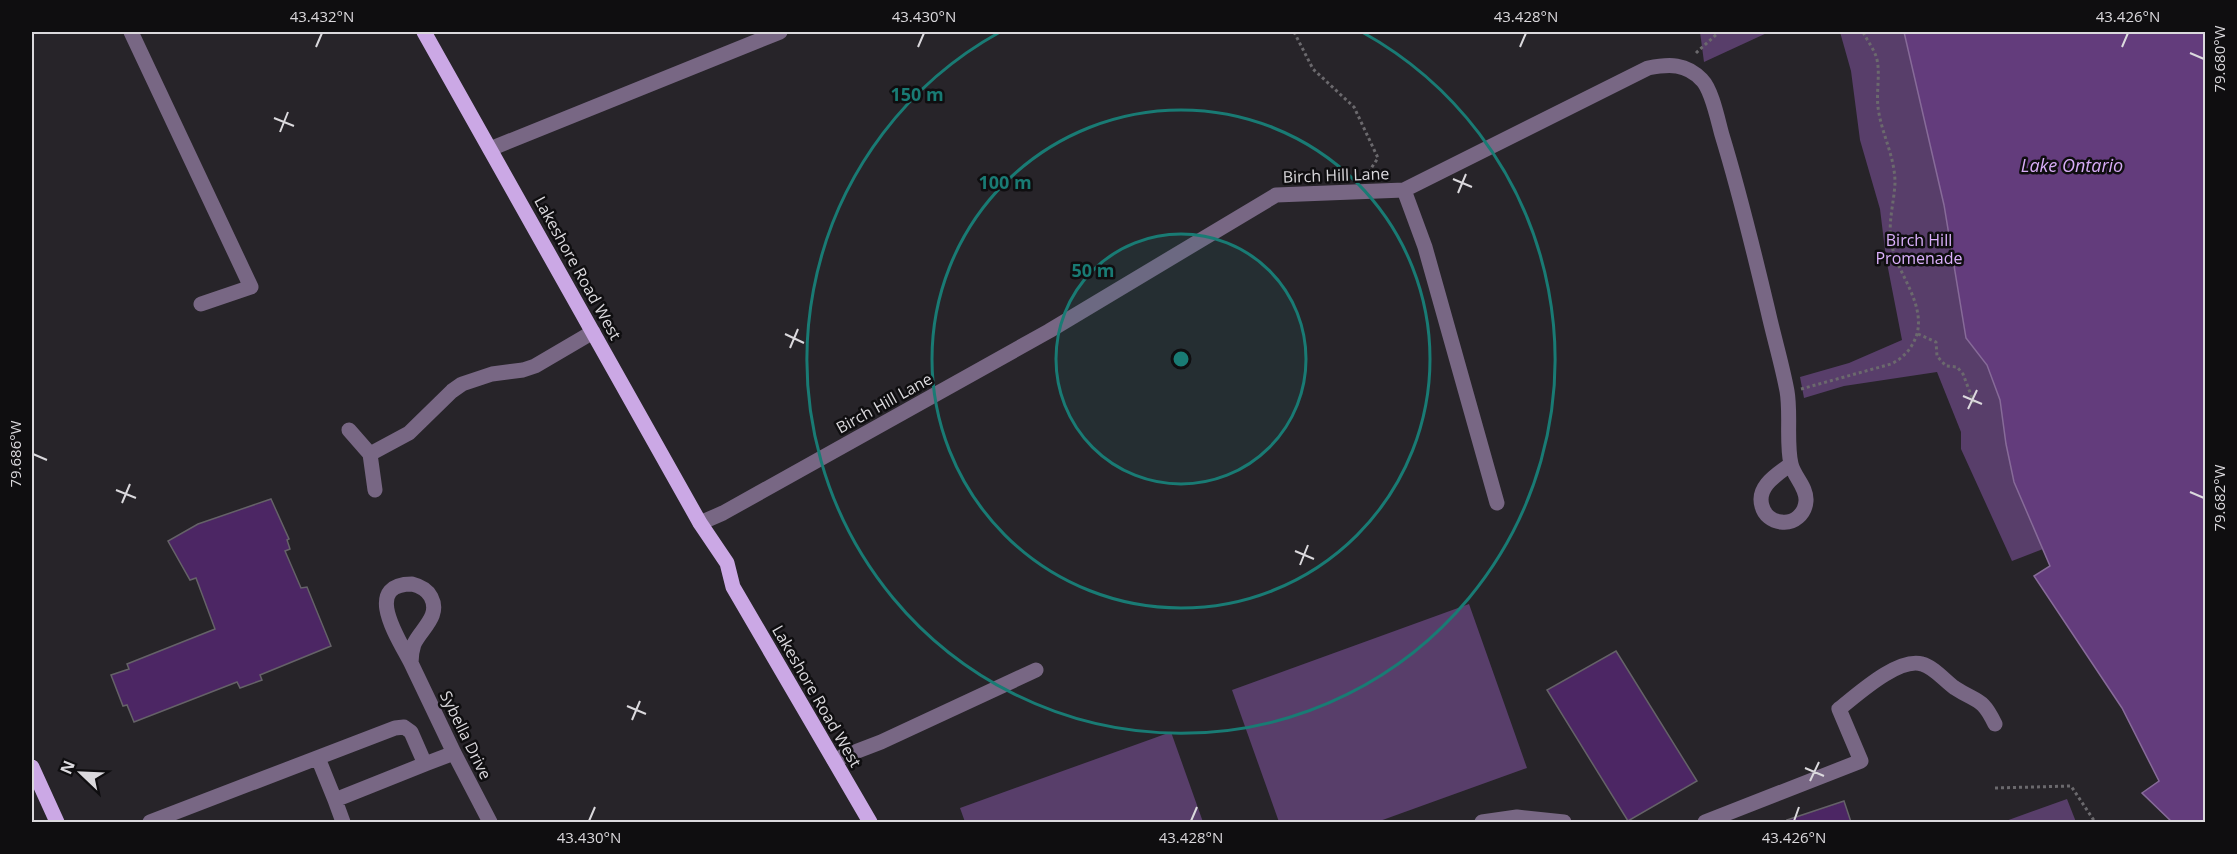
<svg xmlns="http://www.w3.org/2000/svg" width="2237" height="854" viewBox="0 0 2237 854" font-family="'Open Sans',sans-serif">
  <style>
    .green { fill: #583e6a }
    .water { fill: #633c7c; stroke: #876b99; stroke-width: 1.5 }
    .building { fill: #4c2664; stroke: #656268; stroke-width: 1.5 }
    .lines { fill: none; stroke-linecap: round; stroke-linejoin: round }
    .path { stroke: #6b696d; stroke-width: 3; stroke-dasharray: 3 3; stroke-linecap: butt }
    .minor { stroke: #786784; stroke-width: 15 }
    .major { stroke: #cba8e5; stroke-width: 15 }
    .ticks { fill: none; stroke: #dbd9dd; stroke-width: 2 }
    .ring { fill: none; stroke: #197b74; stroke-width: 3 }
    .labels { text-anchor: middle; stroke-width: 5; stroke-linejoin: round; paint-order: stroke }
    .street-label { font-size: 16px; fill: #dbd9dd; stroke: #0f0e10 }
    .park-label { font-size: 16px; fill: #dcb1fc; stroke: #0f0e10 }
    .water-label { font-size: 18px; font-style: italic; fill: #d7acf6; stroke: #0f0e10 }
    .centre { fill: #197b74; stroke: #0f0e10; stroke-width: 3 }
    .ring-label { font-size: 18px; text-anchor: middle; font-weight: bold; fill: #197b74; stroke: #0f0e10; stroke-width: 5; stroke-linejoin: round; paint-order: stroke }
    .neatline { fill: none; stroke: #dbd9dd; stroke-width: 2 }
    .ticks-label { font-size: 15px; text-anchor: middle; fill: #dbd9dd }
  </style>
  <rect width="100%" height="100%" fill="#272429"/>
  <path class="green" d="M1700,32H1769L1704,62Z
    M1840,32H1904L1944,205L1966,338L1987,365L2000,400L2006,444L2014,482L2043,549L2012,561L1961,449V432L1937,372L1844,386L1804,398L1800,377L1849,363L1902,340L1886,258L1880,209L1860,140L1851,71Z
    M1469,604L1527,768L1377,822H1279L1232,690Z
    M1171,732L1203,822H965L960,808Z
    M2067,799L2076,822H2003Z"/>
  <path class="water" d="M1904,32H2205V822H2172L2142,793L2159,781L2122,708L2034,576L2050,566L2014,482L2006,444L2000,400L1987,365L1966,338L1944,205Z"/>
  <path class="building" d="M271,499L289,539L287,540L290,549L285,551L301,588L307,587L331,646L260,675L262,680L240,688L237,682L134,722L127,705L123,706L111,675L129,669L127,664L215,629L196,578L190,580L168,541L198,524Z
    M1616,651L1697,781L1628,821L1547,690Z
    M1844,801L1851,822H1788L1787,820Z"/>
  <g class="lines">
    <path class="path" d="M1294,32L1313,69L1354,107L1378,158L1366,176
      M1696,53L1719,32
      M1918,334L1936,342L1937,356L1946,366L1957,367L1963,374L1974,403
      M1801,389L1891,364C1904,358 1913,347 1917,334C1925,303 1898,274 1892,246C1887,224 1894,204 1895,183C1895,156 1881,133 1878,107C1876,91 1881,71 1876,56C1873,48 1867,40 1863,32
      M1995,788L2071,786L2095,822"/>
    <path class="minor" d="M131,32L251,287L201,304
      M490,149L780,32
      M1404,190L1425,247L1497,503
      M349,430L370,454L375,490
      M370,454L409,433L452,391L462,384L492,374L523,370L535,366L593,332
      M700,523L723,513L1049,331L1276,195L1404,190L1648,68C1669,64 1686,63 1702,80C1712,90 1718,121 1722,135C1740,194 1754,252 1768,311C1774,338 1782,364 1787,391C1791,413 1786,443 1791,464C1794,477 1807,487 1806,501C1805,514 1794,524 1781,522C1772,521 1764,515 1762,506C1756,486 1778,474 1791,464
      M412,584C420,586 427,589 431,597C441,616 421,629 414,644C412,650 411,656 411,663C400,641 361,584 412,584Z
      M411,663L454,753L490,822
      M834,760L881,742L1036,670
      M425,764L454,753
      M335,800L343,822
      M150,822L395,728L404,727L411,732L425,764L335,800L318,758
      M1482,822L1517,817L1564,822
      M1705,822L1861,761L1839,709C1857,695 1898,657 1922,664C1934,667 1945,681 1955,688C1978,703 1982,697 1995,724"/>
    <path class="major" d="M424,32L700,523L727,563L733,587L870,822
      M32,767L57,822"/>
  </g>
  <path class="ticks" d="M316,47L322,33M918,47L924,33M1520,47L1526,33M2122,47L2128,33M2190,53L2204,59M274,118L294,126M280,132L288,112M1453,179L1472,187M1458,193L1466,174M785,334L804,343M790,348L798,329M1963,396L1982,404M1968,409L1977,390M33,454L47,460M116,490L136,498M2190,492L2204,498M122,503L130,484M1295,551L1314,559M1300,565L1308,545M627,706L646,714M632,720L640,701M1805,768L1824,776M1810,781L1819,762M589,821L595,807M1191,821L1197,807M1794,821L1799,807"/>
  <circle cx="1181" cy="359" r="125" fill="#197b74" fill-opacity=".12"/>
  <g class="ring">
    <circle cx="1181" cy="359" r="125"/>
    <circle cx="1181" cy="359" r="249"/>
    <path d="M1362 32A374 374 0 1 1 1000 32"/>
  </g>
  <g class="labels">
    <g class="street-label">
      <text transform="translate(1336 175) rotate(-2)" y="6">Birch Hill Lane</text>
      <text transform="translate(578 268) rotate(61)" y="6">Lakeshore Road West</text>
      <text transform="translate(884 403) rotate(-29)" y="6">Birch Hill Lane</text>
      <text transform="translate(817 696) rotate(60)" y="6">Lakeshore Road West</text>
      <text transform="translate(466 735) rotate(64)" y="6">Sybella Drive</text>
    </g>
    <g class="park-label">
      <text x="1919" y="246">Birch Hill<tspan x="1919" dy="18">Promenade</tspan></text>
    </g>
    <g class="water-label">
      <text x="2072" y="172">Lake Ontario</text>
    </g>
  </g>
  <circle cx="1181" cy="359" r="9" class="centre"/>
  <g class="ring-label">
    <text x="917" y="101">150 m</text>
    <text x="1005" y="189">100 m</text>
    <text x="1093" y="277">50 m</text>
  </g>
  <rect width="2237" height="854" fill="none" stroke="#0f0e10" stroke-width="66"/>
  <g transform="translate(81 773) rotate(293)" stroke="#0f0e10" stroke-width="4.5" paint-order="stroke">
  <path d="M0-4.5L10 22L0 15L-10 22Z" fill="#dbd9dd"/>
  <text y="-9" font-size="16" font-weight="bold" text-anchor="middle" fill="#dbd9dd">N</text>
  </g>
  <rect x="33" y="33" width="2171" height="788" class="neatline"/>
  <g class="ticks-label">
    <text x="322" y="22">43.432°N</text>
    <text x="924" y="22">43.430°N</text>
    <text x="1526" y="22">43.428°N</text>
    <text x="2128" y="22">43.426°N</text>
    <text transform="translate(2220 59) rotate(-90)" y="5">79.680°W</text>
    <text transform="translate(16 454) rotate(-90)" y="5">79.686°W</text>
    <text transform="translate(2220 498) rotate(-90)" y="5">79.682°W</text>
    <text x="589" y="843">43.430°N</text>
    <text x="1191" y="843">43.428°N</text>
    <text x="1794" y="843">43.426°N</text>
  </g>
</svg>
